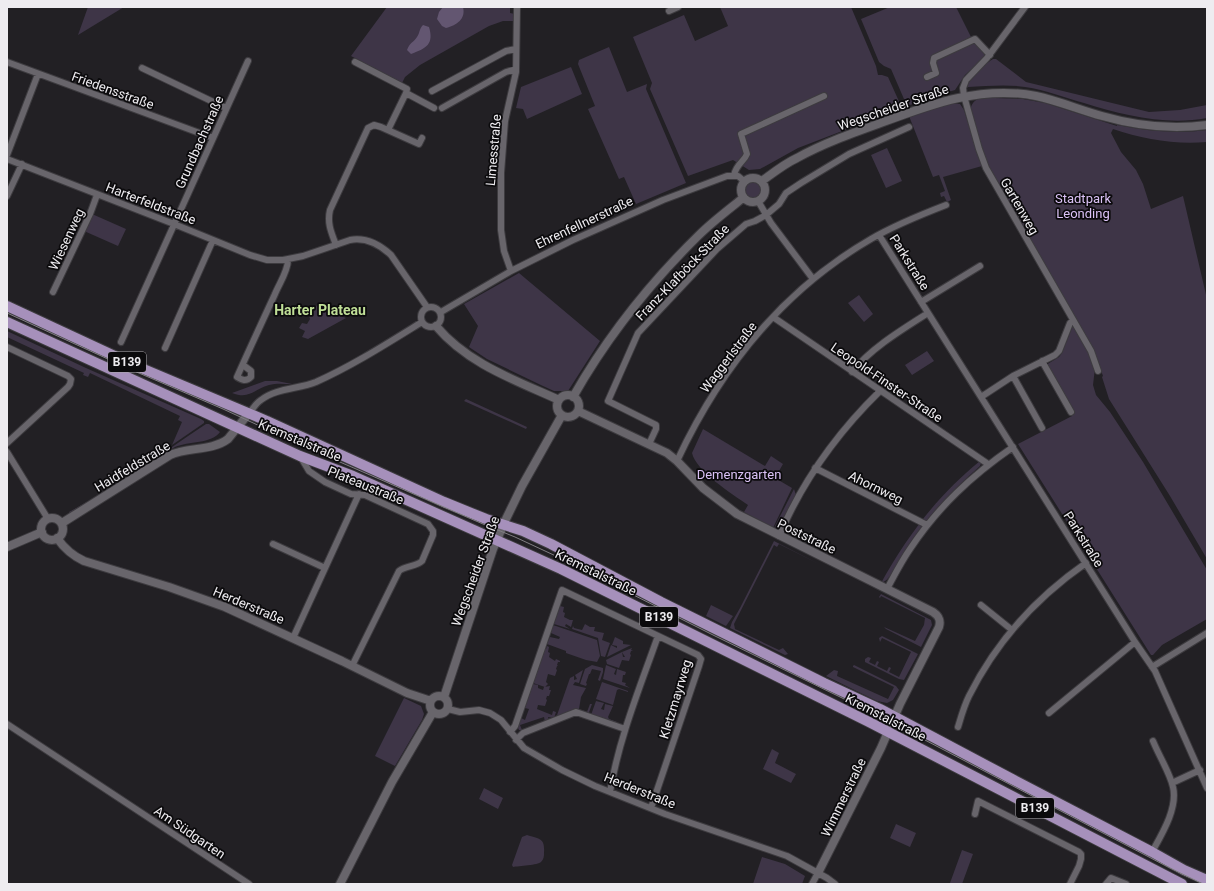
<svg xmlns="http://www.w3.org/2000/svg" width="1214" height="891" viewBox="0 0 1214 891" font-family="Roboto,sans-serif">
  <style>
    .green { fill: #3e3547 }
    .water { fill: #635671 }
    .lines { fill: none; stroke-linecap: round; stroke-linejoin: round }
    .minor-casing { stroke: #3d3b3f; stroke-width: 8 }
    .tertiary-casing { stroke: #3d3b3f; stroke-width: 10 }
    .primary-casing { stroke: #3d3b3f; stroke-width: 12 }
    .minor { stroke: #68656b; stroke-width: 6 }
    .tertiary { stroke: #68656b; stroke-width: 8 }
    .primary { stroke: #a690bb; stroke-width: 10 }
    .tram { stroke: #7f7d81; stroke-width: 1 }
    .labels { text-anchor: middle; stroke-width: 3.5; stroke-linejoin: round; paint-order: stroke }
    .shield { fill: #0b0a0c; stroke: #aaa8ac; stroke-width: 1 }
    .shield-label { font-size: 12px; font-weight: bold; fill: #eeecf0 }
    .street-label { font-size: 13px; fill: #eeecf0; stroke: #0b0a0c }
    .park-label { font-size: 13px; fill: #dbc2f6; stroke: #0b0a0c }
    .neighbourhood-label { font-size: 14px; font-weight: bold; fill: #c0df97; stroke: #0b0a0c }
  </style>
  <rect width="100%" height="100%" fill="#222024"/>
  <path class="green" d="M88,7H124L78,35Z
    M387,7H510V13L515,14L514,21H503L489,26L420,65L405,77L402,83L351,56Z
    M720,7H851L876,66L878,75H882L888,77L902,108L798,148L760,169L749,170L733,160L688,176L650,89L652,83L633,37L684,15L695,41L728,26Z
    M890,7H956L974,43L985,53L984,58L965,75L955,90L935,96L907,106L891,69L884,66L879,62L861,19Z
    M609,47L627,92L647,84L646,89L686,183L636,204L624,177L619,179L588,109L595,106L578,64L579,60Z
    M993,59H996L1026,82L1149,112L1180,110L1207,105V118C1166,126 1123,115 1084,103C1065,98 1046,90 1025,87C1007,84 987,86 968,87C967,78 985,64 993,59Z
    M571,67L582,94L527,119L523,109L516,108L521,87Z
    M995,98L1023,99L1045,103L1117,126V125C1147,131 1176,134 1207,130V142C1175,145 1143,139 1113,129L1111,133L1121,152L1136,170L1143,184L1151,209L1183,196L1207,299V559L1170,496L1109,399L1102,377L1103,376L1094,351L986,163L970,112C972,96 982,98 995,98Z
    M953,103L960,104L964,110L982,166L943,177L951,200L947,202L944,196L941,197L940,193L945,191L939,175L933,177L909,116Z
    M887,148L902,181L886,188L871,155Z
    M745 190a8 8 0 1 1 16 0a8 8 0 1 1-16 0Z
    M92,214L126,229L118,246L84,231Z
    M519,273L600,341L568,391H554L543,386L487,359L469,347L478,326L464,304Z
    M859,295L873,314L864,322L848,303Z
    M317,305L346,318L308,339L302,337L305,331L299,328L302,323L307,324L310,319L309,316L306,315L309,308L314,310Z
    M1072,328H1076L1087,348L1095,368L1093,385L1096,395L1110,412L1143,462L1207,570V619L1162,645L1153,655H1151L1018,444L1072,416V413L1046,365L1059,357L1062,353Z
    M7,331L86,368L201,419L204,421V423L172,445L182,422L178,420L180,416L90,373L88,377L83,375L84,373L7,337Z
    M927,351L934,361L912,375L905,365Z
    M265,381H277L292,384C284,384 276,383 269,385C254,389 250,400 232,393Z
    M466,399L527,427L526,429L464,401Z
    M206,424H209L220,432C212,444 188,441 175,447C160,455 146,466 132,476C112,490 91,502 69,513V512C117,486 161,454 206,424Z
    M703,429L765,466L771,456L783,464L775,478L792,488L773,528L744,512L748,505C732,494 696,471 692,453Z
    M980,461L981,463L980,466C952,491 926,517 906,549C900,558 891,581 881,583C908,535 937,496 980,461Z
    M794,489L796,495L779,529L773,530Z
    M774,541L821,565L779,544L777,547L774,545L734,624L735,629L779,650L783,648L788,654L785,655L730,628L732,622L740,608Z
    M881,594L931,620L932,625L921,647L886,629L884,627L915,641L924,625L925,618L881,596L880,598L879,597Z
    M711,605L733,616L726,626L706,616Z
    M560,606L564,607L563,612L565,613L564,617L570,620H573L571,627L566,624L565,626L570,629L554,624Z
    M585,624L590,627H595L594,631L604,633L602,640L610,643L605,657L601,656L598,638L572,629L573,626L574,628L582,630Z
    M553,625L597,640L600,656L597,662L586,660L566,653V651L547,644L550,637L559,639L560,637L551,633Z
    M882,636L918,654L904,680L899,679L865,662V659L868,657L871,658L869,662L875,665L877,661L879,662L877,666L887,671L889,667L891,668L889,672L899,677L911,652L882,638L880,642L879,638Z
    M615,637L623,641V644L631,645L607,657L611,645L617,648V646L612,645Z
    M547,646L549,647L548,652L550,653L549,657L555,661L556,659L560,661V662H558L557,665L558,666H557L556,669L557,670L555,676L548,674L546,682L548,684L545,687L533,683L545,649H546Z
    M632,648L631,650L633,651H631L630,654L631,655L629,661L622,660L619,668L607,664L606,660L622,652L623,657H625L622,652Z
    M592,665L603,668V672L600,681L598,680L601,671L592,669L590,674H589L586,683L587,684L586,686L580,684L585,669Z
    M606,665L616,669L614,674L616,675L617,669L626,672L625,675H623L622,682L626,683L625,685L630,688L603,679Z
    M854,665L896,686L899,690L893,700L887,703L877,701L826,676L834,670L838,671L837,676L888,699L894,687L853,667V666Z
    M583,670L579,683L575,682L573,685L586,688L581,697L579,709L587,712L590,704H592L588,715L574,710L556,718L570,678L574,676V680L577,679L575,675Z
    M602,682L628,691V692L619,689L617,690L613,705L596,699Z
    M533,684L538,685V688L543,690L544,687L550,686L549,690H551L549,696H547L546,699L547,700L545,706L538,705L537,709L552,715L553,711L556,712L554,718L548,717L549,721L545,722L544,717L520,725L522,730H519L518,728L521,718L525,720L529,709L525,708Z
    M404,698L421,706L424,714L422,720L395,766L375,756Z
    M596,701L604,703L601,709L604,710L605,704L613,706L608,717L609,719L617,722V724L591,715Z
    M772,749L779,753L775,763L796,774L791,783L763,769Z
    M484,788L503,798L498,809L479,799Z
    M896,824L916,833L910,847L890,838Z
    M527,835C540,839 545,838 544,853C544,856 544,859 541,862C538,865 519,866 513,867L512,865L522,837Z
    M962,850L973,854L962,884L950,883Z
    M762,857L785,864L805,876L802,884H753Z"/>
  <path class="water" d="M443,7H463C466,19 457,25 446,28L442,26L437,19L439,12Z
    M423,25L429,27C434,44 427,48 411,54L407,50C410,42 413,43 417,37C420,33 419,29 423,25Z"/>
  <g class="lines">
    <g class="minor-casing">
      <path id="minor" d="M1025,7L987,58L966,80L963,88L964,96L979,149L986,168L1091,351L1098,371
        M669,11L678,7
        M7,62L213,138
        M355,62L407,89L406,93L434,108
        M142,68L226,108
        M927,77L936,73L933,63L934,58L975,39L990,55
        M432,91L506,51L516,49
        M442,108L506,72L516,69
        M388,130L406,93
        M7,155L38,74
        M7,159L174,224L250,255L267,260H283L303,256L350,240C366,237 379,244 391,255L427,307
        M734,175C737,163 744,162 747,154L741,134L824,96
        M7,196L22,164
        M758,201L771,223L813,279
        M879,235L981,397
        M336,245C331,232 327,223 330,210L368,128L374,125L381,127L419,144L422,138
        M511,271L504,251L501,230V173L505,121L516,72L517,7
        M53,292L90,214L97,195
        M921,302L980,266
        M421 317a10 10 0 1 1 20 0a10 10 0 1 1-20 0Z
        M441,312L511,271L573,240L663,200L727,176H738L744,181
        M773,317L988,464
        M1073,320L1070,323L1059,351L1055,355L1013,376L981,397L1135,642L1155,671L1207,788
        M121,342L248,61
        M7,347L68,376L71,379L70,384L68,387L7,443
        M165,348L213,240
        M1042,361L1071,412
        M243,365L251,371V377C246,382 242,380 237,377C249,350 262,322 275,294C279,284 288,271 288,260
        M852,372C871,348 903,329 928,313
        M1013,376L1042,428
        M249,413C253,409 256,403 261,400C276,388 299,389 316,382C352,366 388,343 422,322
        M649,444L656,429V425L608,401L638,333L717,249L746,224L755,221L766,215L779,204L786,193L801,183L849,154L909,127
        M7,452L48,519
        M300,456L309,471L325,482L351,494L365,495L428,524L433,531V535L422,561C416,567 406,565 399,571L352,666
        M677,461C720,369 783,290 871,239C895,225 920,215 946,205
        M815,468L927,525
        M779,536C803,480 837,433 880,391
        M273,544L325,568
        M887,589C894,576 901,562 910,549C938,507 971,476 1013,447
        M981,605L1012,630
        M293,638L359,494
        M1152,667L1207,633
        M448,709L460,712L479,710L490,713L501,720L524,748L562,770L595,786L665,814L787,856L827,878L835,884
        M1049,713L1135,642
        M7,724L249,884
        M958,727C961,717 964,706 969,696C996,642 1037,597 1086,563
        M510,732L515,726L562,590L698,655L701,659L699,666L651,808
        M516,740L523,733L576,712L625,729
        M1172,783L1200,770
        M610,792C619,738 640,687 658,636
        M975,814L978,801L1079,852L1081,854V859L1079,866L1070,884
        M1152,852C1162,834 1178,808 1173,787C1170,773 1159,756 1153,741
        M812,884L818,873
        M1106,884L1111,878L1126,884"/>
    </g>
    <g class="tertiary-casing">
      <path id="tertiary" d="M741 190a12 12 0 1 1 24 0a12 12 0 1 1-24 0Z
        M762,181C773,173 784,164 797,158C822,144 850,134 878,124C929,105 980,85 1036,96C1059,101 1080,110 1102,116C1137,126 1171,130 1207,125
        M436,326C468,364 515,380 559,400
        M557 406a11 11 0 1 1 22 0a11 11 0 1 1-22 0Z
        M573,397C607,337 650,283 699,235C712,222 728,210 743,198
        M578,411L667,453L677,461L703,488L737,514L933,612C939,616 941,620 939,627L900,704L881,748L818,873
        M41 529a11 11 0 1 1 22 0a11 11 0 1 1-22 0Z
        M62,523L170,455C188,447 212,451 228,439L249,413
        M57,538C64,548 73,556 84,561L169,587L225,607L342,661L407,693L431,701
        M7,547L42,532
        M430 705a9 9 0 1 1 18 0a9 9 0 1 1-18 0Z
        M444,697L493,549L506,519L522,486L562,415
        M340,884L392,782L433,712"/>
    </g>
    <g class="primary-casing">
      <path id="primary" d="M7,306L134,365L267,421L444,502L486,519L523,531L551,544L661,602L824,683L880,709L1012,779L1152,852L1184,870L1207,880
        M7,322L300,456L353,476L561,569L869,722L1182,884"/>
    </g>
    <use href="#minor" class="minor"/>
    <use href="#tertiary" class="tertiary"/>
    <use href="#primary" class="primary"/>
    <path class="tram" d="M7,313L132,370L223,409L303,446L483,524L515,537L558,557L715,636L877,715L1170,868L1203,884"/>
  </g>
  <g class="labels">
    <g class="shield">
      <rect x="108" y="352" width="38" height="20" rx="3"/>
      <rect x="640" y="607" width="38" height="20" rx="3"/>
      <rect x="1016" y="798" width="38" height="20" rx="3"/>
    </g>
    <g class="shield-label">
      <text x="127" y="366">B139</text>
      <text x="659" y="621">B139</text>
      <text x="1035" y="812">B139</text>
    </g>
    <g class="street-label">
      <text transform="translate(113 90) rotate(20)" y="5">Friedensstraße</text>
      <text transform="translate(893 107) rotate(-19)" y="5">Wegscheider Straße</text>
      <text transform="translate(199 142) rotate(-66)" y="5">Grundbachstraße</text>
      <text transform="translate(493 150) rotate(-85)" y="5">Limesstraße</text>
      <text transform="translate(151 203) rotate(21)" y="5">Harterfeldstraße</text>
      <text transform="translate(1020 206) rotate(60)" y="5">Gartenweg</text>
      <text transform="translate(584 222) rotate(-25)" y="5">Ehrenfellnerstraße</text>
      <text transform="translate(66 239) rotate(-65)" y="5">Wiesenweg</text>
      <text transform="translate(910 262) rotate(58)" y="5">Parkstraße</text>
      <text transform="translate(682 272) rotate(-46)" y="5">Franz-Klafböck-Straße</text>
      <text transform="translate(728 357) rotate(-53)" y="5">Waggerlstraße</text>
      <text transform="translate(887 382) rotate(34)" y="5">Leopold-Finster-Straße</text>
      <text transform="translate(300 440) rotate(23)" y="5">Kremstalstraße</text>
      <text transform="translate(132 466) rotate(-31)" y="5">Haidfeldstraße</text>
      <text transform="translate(366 485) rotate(22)" y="5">Plateaustraße</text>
      <text transform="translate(876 487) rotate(26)" y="5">Ahornweg</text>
      <text transform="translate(807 536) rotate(26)" y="5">Poststraße</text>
      <text transform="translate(1084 539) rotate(58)" y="5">Parkstraße</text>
      <text transform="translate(475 571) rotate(-70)" y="5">Wegscheider Straße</text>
      <text transform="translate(596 572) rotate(26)" y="5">Kremstalstraße</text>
      <text transform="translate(249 605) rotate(23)" y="5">Herderstraße</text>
      <text transform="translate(675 699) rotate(-73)" y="5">Kletzmayrweg</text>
      <text transform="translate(886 717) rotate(27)" y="5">Kremstalstraße</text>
      <text transform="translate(640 790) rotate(22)" y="5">Herderstraße</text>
      <text transform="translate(843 797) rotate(-64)" y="5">Wimmerstraße</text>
      <text transform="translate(190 832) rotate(34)" y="5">Am Südgarten</text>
    </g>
    <g class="park-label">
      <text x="1083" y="203">Stadtpark<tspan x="1083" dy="15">Leonding</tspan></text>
      <text x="739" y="479">Demenzgarten</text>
    </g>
    <g class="neighbourhood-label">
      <text x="320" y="315">Harter Plateau</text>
    </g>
  </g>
  <rect width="1214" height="891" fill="none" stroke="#eeecf0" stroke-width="16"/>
</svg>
